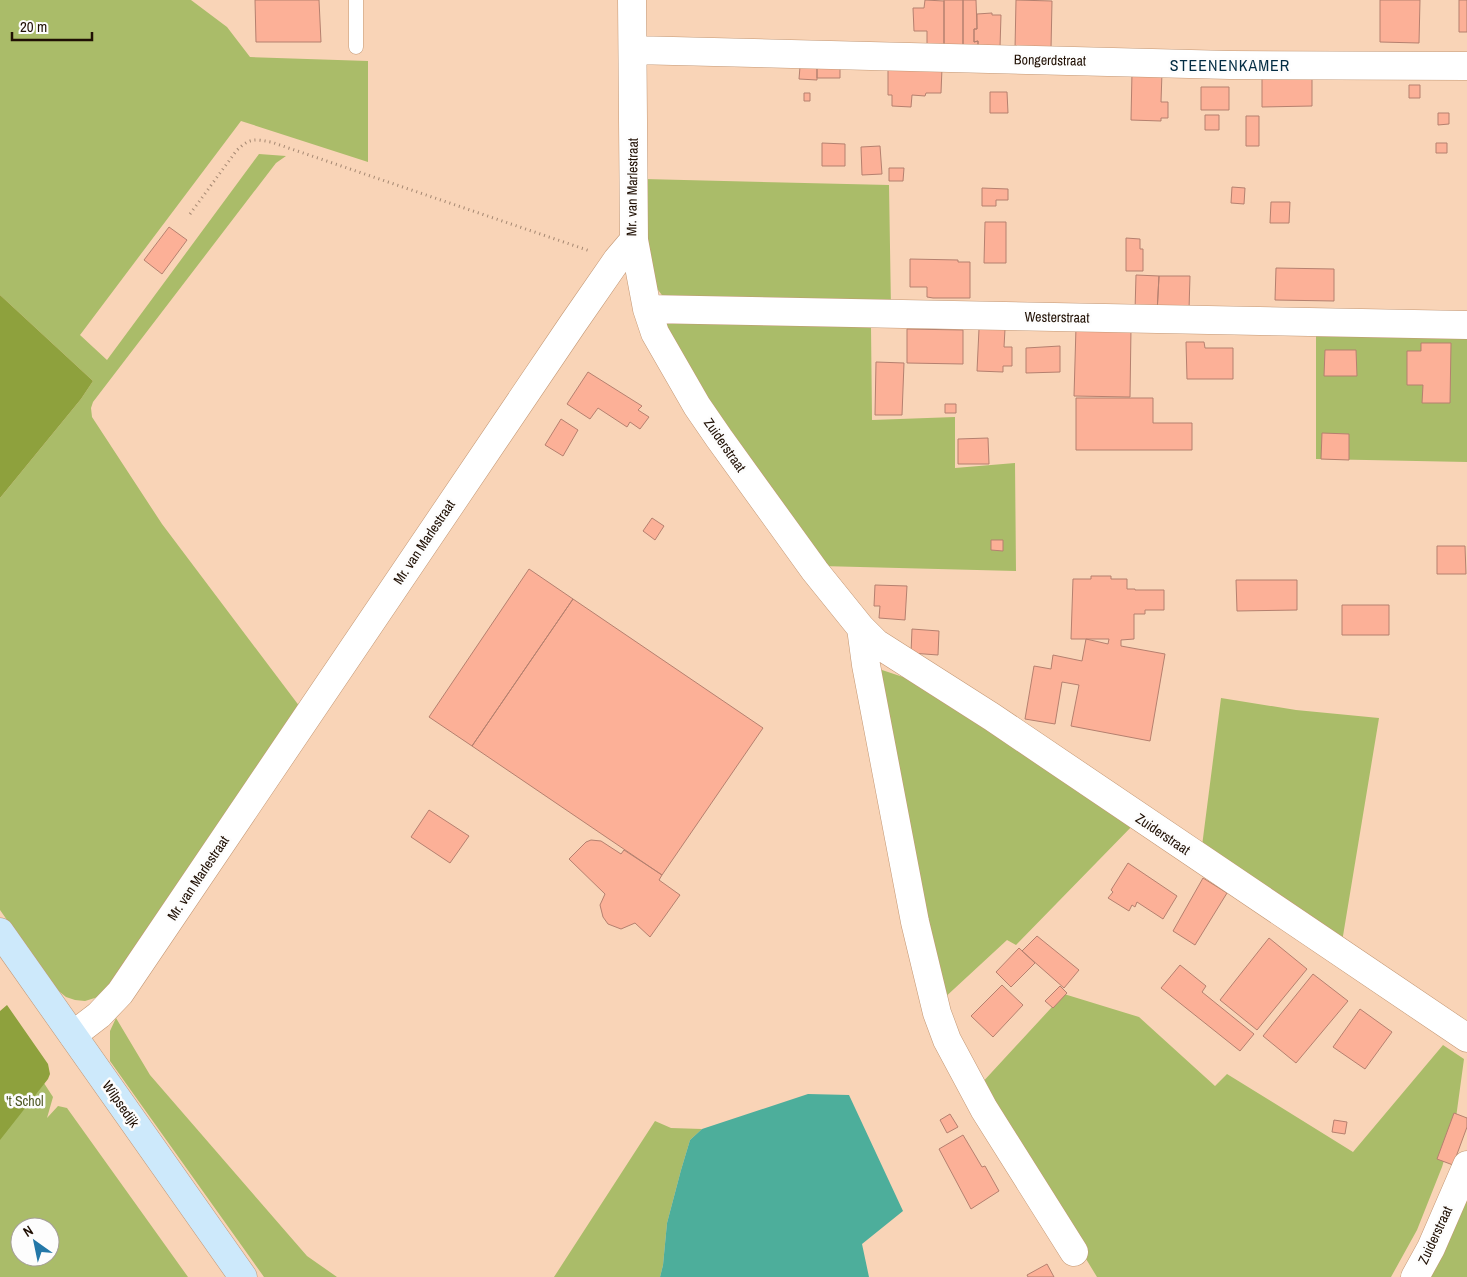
<svg xmlns="http://www.w3.org/2000/svg" width="1467" height="1277" viewBox="0 0 1467 1277" font-family="'Archivo Narrow',sans-serif">
  <style>
    .green { fill: #aabc69; fill-rule: evenodd }
    .forest { fill: #8ea13d }
    .water { fill: #4dae9b }
    .building { fill: #fcb097; stroke: #b5806f }
    .lines { fill: none; stroke-linecap: round; stroke-linejoin: round }
    .service-casing { stroke: #c39774; stroke-width: 15 }
    .minor-casing { stroke: #c39774; stroke-width: 29 }
    .secondary-casing { stroke: #c39774; stroke-width: 29 }
    .path { stroke: #a48771; stroke-width: 3; stroke-dasharray: 1 4; stroke-linecap: butt }
    .service { stroke: #fff; stroke-width: 14 }
    .minor { stroke: #fff; stroke-width: 28 }
    .secondary { stroke: #cde9fb; stroke-width: 28 }
    .labels { text-anchor: middle; stroke-width: 5; stroke-linejoin: round; paint-order: stroke }
    .street-label { font-size: 14px; fill: #201004; stroke: #fdfdfd }
    .park-label { font-size: 14px; fill: #4f5925; stroke: #fdfdfd }
    .quarter-label { font-size: 16px; letter-spacing: 1px; fill: #042d44; stroke: #fdfdfd }
  </style>
  <rect width="100%" height="100%" fill="#f9d4b7"/>
  <path class="green" d="M0,0H191L227,27L250,57L368,61V162L241,121L80,335L107,360L259,154L286,156L276,163L93,402L91,408L92,417L162,524L300,707L142,950L98,997L85,1001L75,1000L66,997L55,988L0,910V498L81,399L93,381L0,295Z
    M644,179L889,185L891,309L671,307L652,282L645,248Z
    M663,322L871,327L872,420L955,417V468L1015,463L1016,571L821,566L729,444Z
    M1316,329L1467,333V462L1316,459Z
    M876,668L933,687L1137,821L1016,945L1007,940L941,1001Z
    M1221,698L1296,710L1379,718L1342,942L1202,846Z
    M1064,994L1139,1017L1215,1086L1227,1074L1353,1152L1443,1045L1464,1059L1455,1125L1442,1167L1417,1230L1391,1277H1097L980,1085Z
    M116,1018L150,1075L307,1256L337,1277H264L110,1061V1031Z
    M5,1023L53,1097L47,1118L58,1106L67,1108L188,1277H0V1029ZM20,1227H50V1257H20Z
    M655,1121L671,1128L702,1129L690,1140L681,1170L667,1223L663,1265L660,1277H554Z
    M1467,1182V1277H1422Z"/>
  <path class="forest" d="M0,295L93,381L81,399L0,498Z
    M7,1005L48,1064L50,1074L48,1079L0,1140V1011Z"/>
  <path class="water" d="M808,1094L849,1095L903,1211L862,1244L869,1277H660L663,1265L667,1223L681,1170L690,1140L702,1129Z"/>
  <path class="building" d="M255,0H319L321,42H256Z
    M925,0L944,1V47H927V31H914L913,8H924Z
    M944,0H963V47H944Z
    M963,0H976L977,29H974V42L978,41V47H963Z
    M1016,0L1052,1L1051,49H1015Z
    M1380,0H1420L1419,43L1380,42Z
    M1459,0H1467V32H1459Z
    M992,13V15H1001L1000,47H978V41L974,42V29H977V14Z
    M888,66L942,68L941,93H926L925,96L912,95L911,107L892,106V95H888Z
    M800,67L817,68V80L799,79Z
    M817,68H840V78H817Z
    M1132,72H1162L1161,102H1168V118H1161V121L1131,120Z
    M1262,78H1312V106L1262,107Z
    M1409,85H1420V98H1409Z
    M1201,87H1229V110H1201Z
    M990,92H1007L1008,113H990Z
    M804,93H810V101H804Z
    M1438,113H1449V124L1438,125Z
    M1205,115H1219V130H1205Z
    M1246,116H1259V146H1246Z
    M822,143L845,144V166H822Z
    M1436,143H1447V153H1436Z
    M880,146L882,174L862,175L861,147Z
    M889,168H904L903,181H889Z
    M1232,187L1245,188L1244,204L1231,203Z
    M982,188L1008,189V200H996V206H982Z
    M1271,202H1290L1289,223H1270Z
    M985,222H1006V263H984Z
    M169,227L187,240L162,274L144,260Z
    M1126,238L1140,239V249H1143V271H1126Z
    M910,259L958,260V262H970V298H933L927,297V287H910Z
    M1276,268L1334,269V301L1275,300Z
    M1136,275L1159,276L1157,313L1135,311Z
    M1159,276H1190L1189,310L1157,313Z
    M1076,327L1131,328L1130,397L1074,396Z
    M907,329L963,330V364L907,363Z
    M979,329H1005L1004,347H1012V366H1003V372L977,371Z
    M1186,342H1204L1205,348H1233V379H1187Z
    M1421,343H1451L1450,403H1422L1423,385H1407V351H1421Z
    M1060,346V372L1026,373V348Z
    M1325,350H1356L1357,376H1324Z
    M876,362L904,363L902,415H875Z
    M588,372L642,406L638,410L649,417L640,429L630,422L627,427L598,408L590,419L567,404Z
    M1076,398H1153V423H1192V450H1076Z
    M945,404H956V413H945Z
    M561,419L578,430L563,456L545,445Z
    M1322,433L1349,434V460L1321,459Z
    M988,438L989,464H958V439Z
    M652,518L664,526L655,540L643,531Z
    M991,540H1003V551L991,550Z
    M1437,546H1465L1466,574H1437Z
    M529,569L573,599L472,746L429,717Z
    M1091,576H1111V579H1127V589H1135V590H1164V610H1145V614H1134V639L1121,640V646L1165,654L1150,741L1071,726L1079,685L1062,682L1055,724L1025,719L1034,666L1051,669L1053,655L1082,661L1086,639L1108,644L1109,639H1071L1073,579H1091Z
    M1236,580H1297V610L1237,611Z
    M875,585L907,586L905,620L879,618L880,606H874Z
    M573,599L763,728L662,875L472,746Z
    M1342,605H1389V635H1342Z
    M912,629L939,631L938,655L911,653Z
    M429,810L469,836L450,863L411,837Z
    M591,840L601,841L621,854L624,850L662,875L659,880L680,895L650,937L635,923L621,929L608,924L603,917L600,905L605,894L569,859L586,842Z
    M1128,863L1177,896L1163,919L1137,902L1135,907L1132,905L1129,911L1108,898L1113,892L1111,890Z
    M1203,878L1227,893L1195,945L1173,931Z
    M1037,936L1079,970L1064,988L1022,951Z
    M1269,938L1307,969L1257,1030L1220,1000Z
    M1019,948L1035,963L1011,987L996,972Z
    M1180,965L1206,986L1202,992L1254,1034L1240,1051L1161,988Z
    M1313,974L1348,1001L1296,1063L1263,1036Z
    M1002,985L1023,1005L993,1037L971,1016Z
    M1060,986L1067,993L1053,1008L1045,1001Z
    M1360,1009L1392,1032L1365,1069L1333,1047Z
    M1454,1113L1467,1118V1127L1453,1165L1437,1159Z
    M950,1114L958,1127L947,1133L940,1120Z
    M1334,1120L1347,1122L1345,1134L1332,1132Z
    M963,1135L982,1167L985,1166L999,1191L971,1209L939,1149Z
    M1047,1264L1054,1277H1028L1027,1275Z"/>
  <g class="lines">
    <g class="service-casing">
      <path id="service" d="M356,0V47"/>
    </g>
    <g class="minor-casing">
      <path id="minor" d="M632,0L634,240L647,309L655,333L697,406L719,438L815,571L861,628L876,643L992,717L1467,1038
        M633,50L1230,65L1467,66
        M647,309L1467,325
        M861,628L866,665L915,922L937,1013L947,1040L984,1109L1074,1252
        M73,1035L99,1015L120,993L572,325L617,260L634,240
        M1415,1277L1431,1248L1467,1165"/>
    </g>
    <g class="secondary-casing">
      <path id="secondary" d="M0,932L243,1277"/>
    </g>
    <path class="path" d="M190,214L237,150C250,138 254,139 271,142L590,251"/>
    <use href="#service" class="service"/>
    <use href="#minor" class="minor"/>
    <use href="#secondary" class="secondary"/>
  </g>
  <g class="labels">
    <g class="street-label">
      <text transform="translate(1050 60) rotate(1)" y="5">Bongerdstraat</text>
      <text transform="translate(632 187) rotate(-89)" y="5">Mr. van Marlestraat</text>
      <text transform="translate(1057 317) rotate(1)" y="5">Westerstraat</text>
      <text transform="translate(725 445) rotate(55)" y="5">Zuiderstraat</text>
      <text transform="translate(424 542) rotate(-56)" y="5">Mr. van Marlestraat</text>
      <text transform="translate(1163 834) rotate(34)" y="5">Zuiderstraat</text>
      <text transform="translate(198 878) rotate(-56)" y="5">Mr. van Marlestraat</text>
      <text transform="translate(121 1104) rotate(55)" y="5">Wilpsedijk</text>
      <text transform="translate(1435 1235) rotate(-65)" y="5">Zuiderstraat</text>
    </g>
    <g class="park-label">
      <text x="25" y="1106">'t Schol</text>
    </g>
    <g class="quarter-label">
      <text x="1230" y="71">STEENENKAMER</text>
    </g>
  </g>
  <g transform="translate(35 1242) rotate(327)"><circle r="24" fill="#fdfdfd" stroke="#a59e99"/>
  <path d="M0-4L9 19L0 12L-9 19Z" fill="#2478a8"/>
  <text y="-8" font-size="14" font-weight="bold" text-anchor="middle" fill="#201004">N</text>
  </g>
  <path d="M12 32v8h80v-8" fill="none" stroke="#201004" stroke-width="2.5"/>
  <text x="20" y="32" font-size="15" fill="#201004" stroke="#fdfdfd" stroke-width="4" paint-order="stroke">20 m</text>
</svg>
